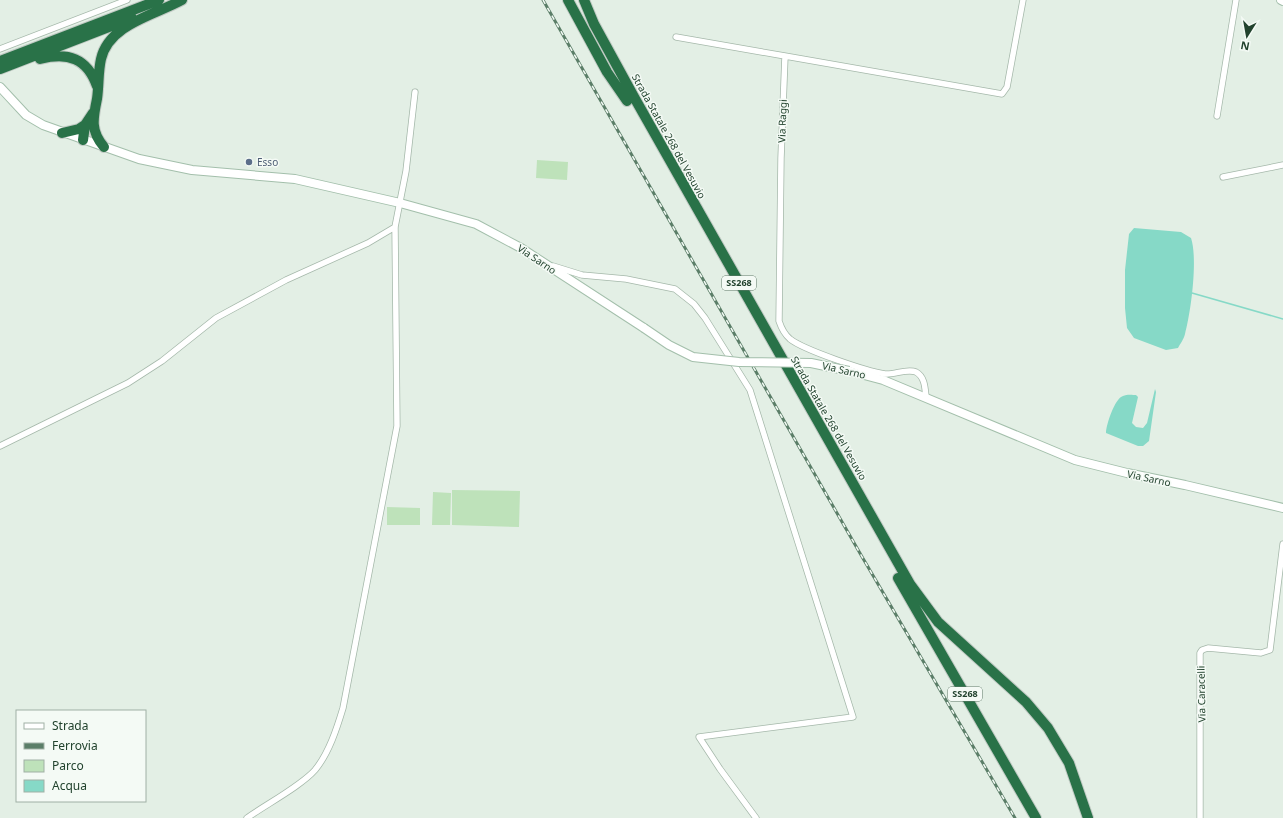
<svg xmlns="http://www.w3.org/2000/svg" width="1283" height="818" viewBox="0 0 1283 818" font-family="'Noto Sans',sans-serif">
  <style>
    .green { fill: #bee2ba }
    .water { fill: #86d9c7 }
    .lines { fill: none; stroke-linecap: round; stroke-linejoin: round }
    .stream { stroke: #86d9c7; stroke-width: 1.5 }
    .street-casing { stroke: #a5b8aa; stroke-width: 7 }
    .secondary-casing { stroke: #a3bfab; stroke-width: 10 }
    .highway-casing { stroke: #c1cac4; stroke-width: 12 }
    .street { stroke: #fff; stroke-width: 5.5 }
    .secondary { stroke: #fff; stroke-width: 8 }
    .highway { stroke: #297248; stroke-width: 10 }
    .rail-casing { stroke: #5b7e68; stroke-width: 3 }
    .rail { stroke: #f4faf5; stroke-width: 1.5; stroke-dasharray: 4.5; stroke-linecap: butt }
    .secondary-bridge-casing { stroke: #a3bfab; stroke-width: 10; stroke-linecap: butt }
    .secondary-bridge { stroke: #fff; stroke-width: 8 }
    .service-dot { fill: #5c6f8a; stroke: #f4faf5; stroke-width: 1.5 }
    .labels { text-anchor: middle; stroke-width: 3; stroke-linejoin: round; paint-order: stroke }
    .shield { fill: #f4faf5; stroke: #607969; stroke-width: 1 }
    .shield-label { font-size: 9px; font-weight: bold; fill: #21422d }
    .street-label { font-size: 10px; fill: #21422d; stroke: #f4faf5 }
    .service-label { font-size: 10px; fill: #4e5e75; stroke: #f4faf5; text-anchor: start }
  </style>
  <rect width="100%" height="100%" fill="#e3efe5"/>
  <path class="green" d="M537,160L568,162L567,180L536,178Z
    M452,490L520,491L519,527L452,525Z
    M433,492L451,493L450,525H432Z
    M387,507L420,508V525H387Z"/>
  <path class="water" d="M1134,228L1181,232L1191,238C1198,259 1191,312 1185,334C1184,339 1180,344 1178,348L1166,350L1134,338L1127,328L1125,308V270L1129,234Z
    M1155,389L1156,392L1149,441L1143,446H1138L1106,433C1106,425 1115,398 1123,396C1127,394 1133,395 1136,395L1138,397L1132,423L1136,427L1143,428L1147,423Z"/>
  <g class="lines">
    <path class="stream" d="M1192,293L1283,319"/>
    <g class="street-casing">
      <path id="street" d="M676,37L785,56
        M0,49L127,0
        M1217,116L1236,0
        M1223,177L1283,165
        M553,266L582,275L626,279L675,289L694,304L705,318L750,390L853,717L699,737L720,769L756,818
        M926,397C925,388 925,377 916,372C907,368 895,375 885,374C866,371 804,350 790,339C784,334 781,327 779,321L781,158L785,56L1002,94L1007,87L1023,0
        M0,446L128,383L162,361L216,318L286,280L368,243L395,227
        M247,818C265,805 301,786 315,770C329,753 337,728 343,708L397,426L395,227L406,171L415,92
        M1200,818V653L1202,650L1208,648L1261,653L1270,650L1283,544"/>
    </g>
    <g class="secondary-casing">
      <path id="secondary" d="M1281,0L1283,1
        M0,87L26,115L43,125L139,159L192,170L295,179L400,203L476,224L521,248L644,328
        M849,371L883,380L1075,460L1127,473L1185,485L1283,508"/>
    </g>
    <g class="highway-casing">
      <path id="highway" d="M568,0L607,72L627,101
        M584,0L594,24L634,97L910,584L938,622L1026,702L1048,728L1069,763L1088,818
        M40,59C68,52 87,58 97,86
        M0,61L159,0
        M0,69L132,18
        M62,133L79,129L85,125
        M83,140L85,125L93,113
        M104,147C90,131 93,118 97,99C99,85 98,72 101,59C109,24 155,15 182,0
        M898,578L1036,818"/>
    </g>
    <use href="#street" class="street"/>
    <use href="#secondary" class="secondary"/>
    <use href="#highway" class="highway"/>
    <g class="rail-casing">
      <path id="rail" d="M543,0L861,555L1015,818"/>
    </g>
    <use href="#rail" class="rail"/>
    <g class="secondary-bridge-casing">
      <path id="secondary-bridge" d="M644,328L669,345L693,357L739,362L811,363L849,371"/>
    </g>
    <use href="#secondary-bridge" class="secondary-bridge"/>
  </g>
  <circle class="service-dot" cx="249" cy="162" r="4"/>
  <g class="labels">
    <g class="shield">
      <rect x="722" y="276" width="34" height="14" rx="3"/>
      <rect x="948" y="687" width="34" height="14" rx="3"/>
    </g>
    <g class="shield-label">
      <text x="739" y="286">SS268</text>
      <text x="965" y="697">SS268</text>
    </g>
    <g class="street-label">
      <text transform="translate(782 121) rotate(-88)" y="4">Via Raggi</text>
      <text transform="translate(669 136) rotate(61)" y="4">Strada Statale 268 del Vesuvio</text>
      <text transform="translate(537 259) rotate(34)" y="4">Via Sarno</text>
      <text transform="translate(844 370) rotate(13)" y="4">Via Sarno</text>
      <text transform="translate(829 418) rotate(60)" y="4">Strada Statale 268 del Vesuvio</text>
      <text transform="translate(1149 478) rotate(12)" y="4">Via Sarno</text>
      <text transform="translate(1201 694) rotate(-91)" y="4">Via Caracelli</text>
    </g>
    <g class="service-label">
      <text x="257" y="166">Esso</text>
    </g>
  </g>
  <rect x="16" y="710" width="130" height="92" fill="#f4faf5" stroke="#a0b0a5"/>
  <rect x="24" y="723" width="20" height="6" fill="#ffffff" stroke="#a0b0a5"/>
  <text x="52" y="730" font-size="12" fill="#21422d">Strada</text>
  <rect x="24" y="743" width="20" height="6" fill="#5b7e68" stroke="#a0b0a5"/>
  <text x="52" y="750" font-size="12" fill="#21422d">Ferrovia</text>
  <rect x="24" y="760" width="20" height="12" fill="#bee2ba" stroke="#a0b0a5"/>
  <text x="52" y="770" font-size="12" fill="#21422d">Parco</text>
  <rect x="24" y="780" width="20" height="12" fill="#86d9c7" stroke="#a0b0a5"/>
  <text x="52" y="790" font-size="12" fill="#21422d">Acqua</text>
  <g transform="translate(1247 36) rotate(191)" stroke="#f4faf5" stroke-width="3" paint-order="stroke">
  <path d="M0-3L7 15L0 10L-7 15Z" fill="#21422d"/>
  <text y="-6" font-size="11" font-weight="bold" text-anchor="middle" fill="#21422d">N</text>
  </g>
</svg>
